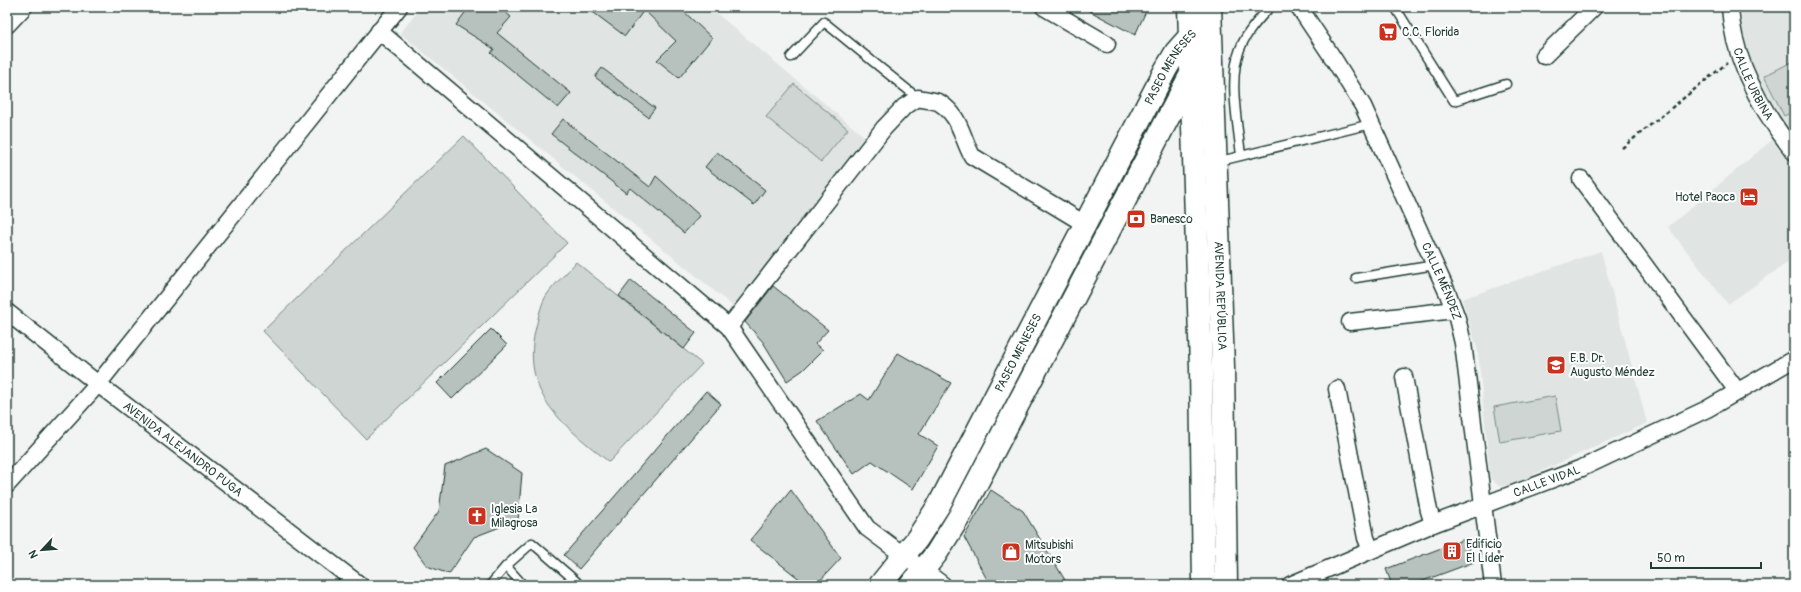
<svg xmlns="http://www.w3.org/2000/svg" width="1801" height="592" viewBox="0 0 1801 592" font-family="Pangolin,sans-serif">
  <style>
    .built { fill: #e0e4e3 }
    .green { fill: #ced5d3; stroke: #768984 }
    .building { fill: #b7c1bd; stroke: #1f3d34 }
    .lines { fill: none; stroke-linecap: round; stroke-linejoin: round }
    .lane-casing { stroke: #1f3d34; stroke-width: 11 }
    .street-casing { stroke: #1f3d34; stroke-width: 19 }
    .secondary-casing { stroke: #1f3d34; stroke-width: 25 }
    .primary-casing { stroke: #1f3d34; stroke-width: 25 }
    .path { stroke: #1f3d34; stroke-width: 2.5; stroke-dasharray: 4 3; stroke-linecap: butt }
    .lane { stroke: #fff; stroke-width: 8 }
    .street { stroke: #fff; stroke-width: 16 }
    .secondary { stroke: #fff; stroke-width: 22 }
    .primary { stroke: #fff; stroke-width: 22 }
    .labels { text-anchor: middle; stroke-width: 4; stroke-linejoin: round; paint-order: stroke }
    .poi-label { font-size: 12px; fill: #1f3d34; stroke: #fff; text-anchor: start }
    .street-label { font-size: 12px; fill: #1f3d34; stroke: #fff }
  </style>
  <rect width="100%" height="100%" fill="#f2f3f3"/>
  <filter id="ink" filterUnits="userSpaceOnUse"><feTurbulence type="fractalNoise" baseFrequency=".025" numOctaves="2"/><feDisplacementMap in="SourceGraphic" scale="8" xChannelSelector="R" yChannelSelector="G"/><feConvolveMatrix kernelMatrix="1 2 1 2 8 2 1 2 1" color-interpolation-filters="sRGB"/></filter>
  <g filter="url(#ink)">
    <path class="built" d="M422,7H709L867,139L734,307L400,33Z
      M1741,7H1794V138L1765,92L1755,72L1743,33Z
      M1772,140L1794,167V258L1728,304L1668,227Z
      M1601,251L1647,423L1511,485L1499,486L1491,479L1490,475L1478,351L1462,299Z"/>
    <path class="green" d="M1794,61V111L1784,116L1764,76Z
      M794,84L848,129L821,162L766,117Z
      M464,136L567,243L366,439L263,331Z
      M576,262L702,364L609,462C565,426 521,396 535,331C538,320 540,306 546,296C554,284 567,273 576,262Z
      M1555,396L1561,431L1500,442L1494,407Z"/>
    <path class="building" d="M469,7H499L511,17L497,33L571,93L558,108L491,53L494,49L456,25Z
      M586,7H679L712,38L679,78L657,60L676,41L644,10L625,36Z
      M1082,7H1148L1135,35Z
      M602,68L655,108L648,117L595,77Z
      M563,119L650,187L656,176L700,216L684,233L630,188L626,193L551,134Z
      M717,152L765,190L754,205L705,167Z
      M631,280L696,333L684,349L619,296Z
      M773,286L828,330L815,344L823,350L803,370L787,381L763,342L745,322Z
      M491,329L507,345L452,399L437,383Z
      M898,353L951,383L919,434L938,446L913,489L872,461L854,474L817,421L861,394L869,400Z
      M706,391L721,404L579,569L564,555Z
      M486,449L522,473L518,520L474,537L449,574L427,566L413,547L439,511L445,466Z
      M791,490L841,558L816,585H807L750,540Z
      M991,490L1023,511L1068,585H990L964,537Z
      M1465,539L1474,562L1412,585H1392L1386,569Z"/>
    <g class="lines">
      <g class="lane-casing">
        <path id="lane" d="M1395,7L1454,101L1506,84
          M791,57L824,22L918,98
          M1241,156C1238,124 1228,79 1240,49C1246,33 1259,19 1270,7
          M1216,162L1371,124
          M1356,278L1435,265
          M506,566L523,585
          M490,585L506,566L532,543L577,582L574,585"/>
      </g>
      <g class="street-casing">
        <g id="street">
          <path d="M1044,7L1107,44"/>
          <path id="s1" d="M1299,7L1335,61L1363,106L1448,294L1457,318L1463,343L1493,585"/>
          <path id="s2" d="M1730,7C1733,61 1761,110 1794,152"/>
          <path d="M7,25L24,7"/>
          <path d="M379,31L729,327L867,528L943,585"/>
          <path d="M1544,56L1594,7"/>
          <path d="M1581,179L1738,392"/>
          <path id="s3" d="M7,312L98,384L360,585"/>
          <path d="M1350,322L1454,310"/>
          <path d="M729,327L884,128L904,107L918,98C925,100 935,100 940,103C961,117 961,136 972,156L1085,224"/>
          <path d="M1404,377L1429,511L1433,524"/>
          <path d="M1337,389L1366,538L1371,550"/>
          <path d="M7,485L98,384L399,7"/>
          <path id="s4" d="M1290,585L1433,524L1582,468L1707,409L1794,359"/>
        </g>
      </g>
      <g class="secondary-casing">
        <g id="secondary">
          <path id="s5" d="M880,585L917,539L939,505L1166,69L1176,52L1199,26"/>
          <path d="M911,585L936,554L959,517L1191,74L1193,66"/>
        </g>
      </g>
      <g class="primary-casing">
        <g id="primary">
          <path d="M1189,7L1201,367L1204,585"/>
          <path id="s6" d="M1210,7L1223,367L1226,585"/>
        </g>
      </g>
      <path class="path" d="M1622,148L1727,63"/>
      <use href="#lane" class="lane"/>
      <use href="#street" class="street"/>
      <use href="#secondary" class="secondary"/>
      <use href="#primary" class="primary"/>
    </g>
  </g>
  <defs>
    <g id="supermarket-square" transform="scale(1)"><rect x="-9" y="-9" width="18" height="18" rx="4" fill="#c8321e" stroke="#fff"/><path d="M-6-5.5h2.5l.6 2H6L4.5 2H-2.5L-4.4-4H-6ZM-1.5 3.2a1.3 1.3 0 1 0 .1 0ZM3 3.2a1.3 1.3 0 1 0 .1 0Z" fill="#fff"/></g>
    <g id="hotel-square" transform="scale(1)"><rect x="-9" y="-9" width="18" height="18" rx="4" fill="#c8321e" stroke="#fff"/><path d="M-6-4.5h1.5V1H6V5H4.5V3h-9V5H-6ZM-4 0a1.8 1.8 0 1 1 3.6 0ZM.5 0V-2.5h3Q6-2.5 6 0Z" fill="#fff"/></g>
    <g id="bank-square" transform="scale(1)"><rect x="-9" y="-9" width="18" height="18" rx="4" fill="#c8321e" stroke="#fff"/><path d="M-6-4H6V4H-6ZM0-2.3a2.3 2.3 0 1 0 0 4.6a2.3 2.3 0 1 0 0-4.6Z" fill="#fff"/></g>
    <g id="school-square" transform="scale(1)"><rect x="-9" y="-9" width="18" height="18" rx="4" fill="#c8321e" stroke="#fff"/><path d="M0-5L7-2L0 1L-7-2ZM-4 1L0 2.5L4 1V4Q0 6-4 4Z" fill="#fff"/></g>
    <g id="church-square" transform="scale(1)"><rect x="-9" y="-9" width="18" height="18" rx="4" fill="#c8321e" stroke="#fff"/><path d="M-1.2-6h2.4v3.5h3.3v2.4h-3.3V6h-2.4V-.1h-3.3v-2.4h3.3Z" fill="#fff"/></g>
    <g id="building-square" transform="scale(1)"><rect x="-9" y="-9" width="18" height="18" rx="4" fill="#c8321e" stroke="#fff"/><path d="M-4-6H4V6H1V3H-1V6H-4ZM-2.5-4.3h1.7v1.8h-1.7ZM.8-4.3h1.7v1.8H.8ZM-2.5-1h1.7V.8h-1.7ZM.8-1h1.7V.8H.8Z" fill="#fff"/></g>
    <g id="shop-square" transform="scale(1)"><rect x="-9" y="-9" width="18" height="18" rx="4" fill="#c8321e" stroke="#fff"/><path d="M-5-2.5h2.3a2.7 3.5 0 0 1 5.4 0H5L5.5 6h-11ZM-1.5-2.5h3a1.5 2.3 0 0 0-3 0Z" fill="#fff"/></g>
  </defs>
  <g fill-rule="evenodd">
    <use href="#supermarket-square" x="1388" y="32"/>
    <use href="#hotel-square" x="1749" y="197"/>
    <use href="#bank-square" x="1136" y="219"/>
    <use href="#school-square" x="1556" y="365"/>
    <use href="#church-square" x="477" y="516"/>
    <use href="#building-square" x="1452" y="551"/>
    <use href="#shop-square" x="1011" y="552"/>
  </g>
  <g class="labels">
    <g class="poi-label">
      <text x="1402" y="36">C.C. Florida</text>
      <text x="1735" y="201" text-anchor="end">Hotel Paoca</text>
      <text x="1150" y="223">Banesco</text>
      <text x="1570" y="362">E.B. Dr.<tspan x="1570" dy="14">Augusto Méndez</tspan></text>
      <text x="491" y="513">Iglesia La<tspan x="491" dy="14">Milagrosa</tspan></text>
      <text x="1466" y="548">Edificio<tspan x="1466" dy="14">El Líder</tspan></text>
      <text x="1025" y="549">Mitsubishi<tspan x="1025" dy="14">Motors</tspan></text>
    </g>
    <g class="street-label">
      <text dy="4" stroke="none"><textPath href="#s5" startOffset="595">PASEO MENESES</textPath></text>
      <text dy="4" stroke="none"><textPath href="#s2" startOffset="81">CALLE URBINA</textPath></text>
      <text dy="4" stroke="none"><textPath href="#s1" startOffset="310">CALLE MÉNDEZ</textPath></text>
      <text dy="4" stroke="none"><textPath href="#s6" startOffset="289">AVENIDA REPÚBLICA</textPath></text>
      <text dy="4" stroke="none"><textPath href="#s5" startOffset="271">PASEO MENESES</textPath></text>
      <text dy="4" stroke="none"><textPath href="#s3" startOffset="223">AVENIDA ALEJANDRO PUGA</textPath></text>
      <text dy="4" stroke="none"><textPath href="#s4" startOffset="277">CALLE VIDAL</textPath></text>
    </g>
  </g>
  <rect width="1801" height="592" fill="none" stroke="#fff" stroke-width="24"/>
  <rect x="12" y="12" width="1777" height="568" fill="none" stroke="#1f3d34" stroke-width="1.5" filter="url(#ink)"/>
  <g transform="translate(42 550) rotate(244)" stroke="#ffffff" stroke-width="3" paint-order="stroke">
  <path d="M0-3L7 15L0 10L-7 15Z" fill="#1f3d34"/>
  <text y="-6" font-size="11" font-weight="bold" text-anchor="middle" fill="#1f3d34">N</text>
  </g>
  <path d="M1651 562v6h110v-6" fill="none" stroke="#1f3d34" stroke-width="2"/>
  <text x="1657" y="562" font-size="12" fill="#1f3d34" stroke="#ffffff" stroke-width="3" paint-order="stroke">50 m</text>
</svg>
